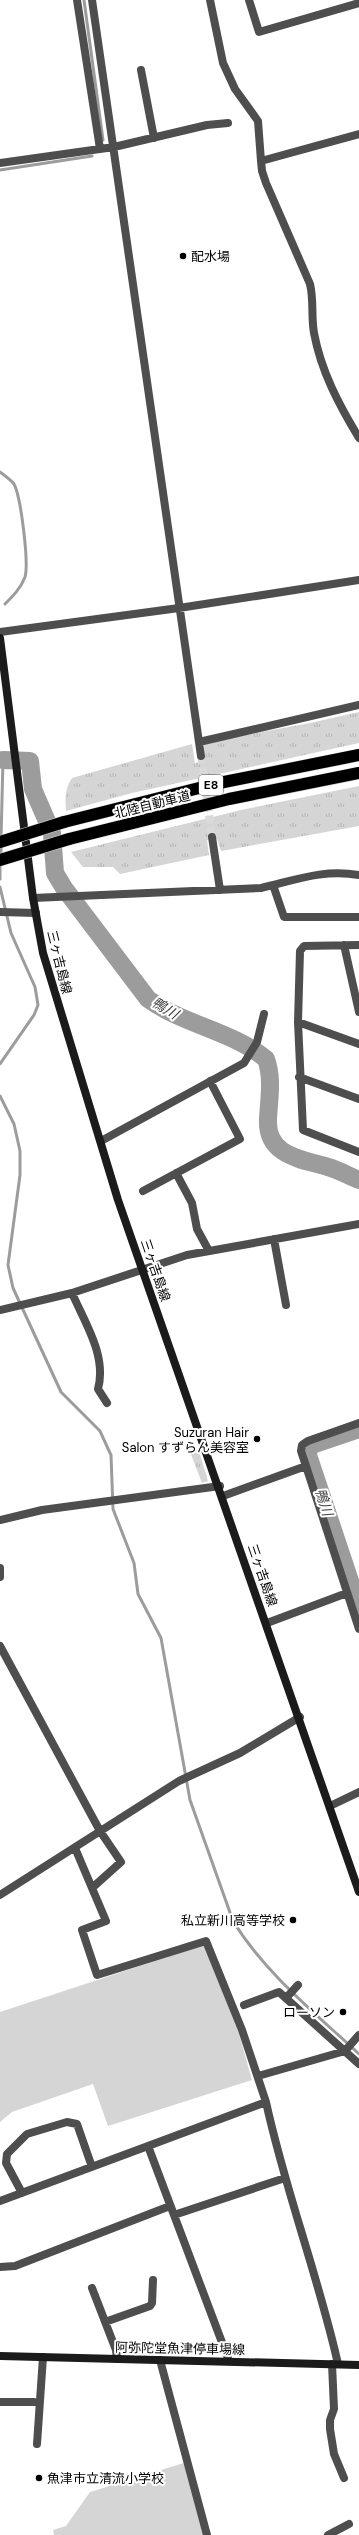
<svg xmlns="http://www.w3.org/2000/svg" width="359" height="2535" viewBox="0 0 359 2535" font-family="'DM Sans','Noto Sans JP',sans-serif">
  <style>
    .grass { fill: url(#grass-tufts) }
    .park { fill: #d5d5d5 }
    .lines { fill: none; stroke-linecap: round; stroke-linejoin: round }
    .stream { stroke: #9c9c9c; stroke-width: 3 }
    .river { stroke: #9c9c9c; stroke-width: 18 }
    .minor-tunnel { stroke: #d9d9d9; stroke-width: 8; stroke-dasharray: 8 4; stroke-linecap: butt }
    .motorway-casing { stroke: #dbdbdb; stroke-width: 13 }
    .minor { stroke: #4e4e4e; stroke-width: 8 }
    .secondary { stroke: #1b1b1b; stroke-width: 8 }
    .motorway { stroke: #000; stroke-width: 12 }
    .motorway-bridge-casing { stroke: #dbdbdb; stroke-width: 13; stroke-linecap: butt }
    .motorway-bridge { stroke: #000; stroke-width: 12 }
    .poi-dot { fill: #000; stroke: #fff; stroke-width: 1.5 }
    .labels { text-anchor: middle; stroke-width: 4; stroke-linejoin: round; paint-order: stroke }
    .shield { fill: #fff; stroke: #4c4c4c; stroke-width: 1 }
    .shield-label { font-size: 12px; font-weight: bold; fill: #000 }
    .poi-label { font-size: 13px; fill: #000; stroke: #fff; text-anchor: end }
    .street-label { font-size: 13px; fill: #000; stroke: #fff }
    .water-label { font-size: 14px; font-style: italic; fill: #3d3d3d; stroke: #fff }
  </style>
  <defs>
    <pattern id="grass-tufts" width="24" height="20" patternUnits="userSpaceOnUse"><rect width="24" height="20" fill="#d5d5d5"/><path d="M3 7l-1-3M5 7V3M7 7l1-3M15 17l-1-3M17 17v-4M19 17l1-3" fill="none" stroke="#b5b5b5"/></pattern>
  </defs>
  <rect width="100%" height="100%" fill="#fff"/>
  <path class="grass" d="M359,712V743L132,793L66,811C65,799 65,788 72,778L192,744L195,763L205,761L204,743L310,723Z
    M359,786V826L221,851L217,839L207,840L209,855L120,874L113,867H83L71,852L241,810Z
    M198,1448L208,1481L202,1483L190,1452Z"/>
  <path class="park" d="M204,1945L239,2034L252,2080L108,2126L93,2084L12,2112L0,2122V2012Z
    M187,2462L207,2535H54L53,2530L66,2526L90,2492Z"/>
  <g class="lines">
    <path class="stream" d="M84,0L103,140
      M0,170L92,156
      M0,472C4,475 11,480 14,484C21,497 29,563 25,577C21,588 13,596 5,604
      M0,753L3,760L1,839
      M1,857V845
      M0,879V863
      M0,887L11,933L35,987L38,1005L34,1015L0,1064
      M0,1096L14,1124L20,1151V1175L8,1265L13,1288L61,1392L100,1431L111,1455L113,1509L134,1563L138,1594L161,1638L190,1800L233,1921C265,1973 315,2013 359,2054"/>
    <path class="river" d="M3,760L30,761L33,789L52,833L55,873L64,888L148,999C184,1025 232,1031 266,1059C273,1078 269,1099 268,1119C266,1156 301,1159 328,1167C339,1170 349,1176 359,1180
      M359,1429L309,1446L308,1455L359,1608"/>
    <path class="minor-tunnel" d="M201,756L212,837"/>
    <g class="motorway-casing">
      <path id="motorway" d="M64,822L219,783L359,755
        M69,839L229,799L359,773"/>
    </g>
    <path class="minor" d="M77,0L100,149
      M92,0L201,756
      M210,0L223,63L235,89L258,121L261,161
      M249,0L259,32L359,3
      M141,70L154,138
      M359,134L261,161L262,171L266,183L310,284C314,300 311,317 314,333C321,371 339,405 359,438
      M0,163L114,147L207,125L228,123
      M0,632L179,608L359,580
      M199,742L359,705
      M212,837L220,890
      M273,885L284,917H359
      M33,898L261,888C296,880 322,869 359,875
      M0,912L36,913
      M344,945L359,1012
      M359,945L304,946L300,951L298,1022L303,1130L359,1152
      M298,1022L359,1044
      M299,1077L359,1099
      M101,1141L244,1063L257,1042L264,1014
      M176,1173L192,1203L197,1229L209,1251
      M143,1191L240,1139L210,1081
      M274,1239L286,1305
      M72,1293C85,1323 107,1356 98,1389L107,1403
      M0,1310L72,1293L187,1255L359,1224
      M306,1466L359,1629
      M223,1496L306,1466L301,1451L302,1445L308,1441L359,1423
      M0,1520L42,1510L220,1486
      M0,1568V1577
      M267,1623L347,1593
      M0,1646L100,1831L121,1862L92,1888
      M330,1806L359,1792
      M75,1848L106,1921L82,1930L97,1975L206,1941L242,2030L266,2102
      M0,1895L179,1781L240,1753L300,1717
      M286,1998L298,1985
      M244,2005L279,1992L359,2064
      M258,2076L345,2051L359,2035
      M22,2193L6,2163L7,2154L27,2134L67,2122L77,2124L92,2167
      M0,2201L148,2146
      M174,2215L285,2178
      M0,2267L15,2266L170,2206
      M92,2288L116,2350L117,2359
      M105,2322L150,2306L152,2303L153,2280
      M160,2360L207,2535
      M229,2361L148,2146L266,2102C285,2190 318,2275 338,2364
      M332,2364L334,2409L330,2420V2429L334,2454L344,2478
      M0,2402H34
      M37,2444L43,2357
      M328,2535L349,2524"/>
    <path class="secondary" d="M0,638L33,898L43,953L118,1200L359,1892
      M0,2356L359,2365"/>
    <use href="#motorway" class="motorway"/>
    <g class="motorway-bridge-casing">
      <path id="motorway-bridge" d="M0,842L64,822
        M0,860L69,839"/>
    </g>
    <use href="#motorway-bridge" class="motorway-bridge"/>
  </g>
  <g class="poi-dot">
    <circle cx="183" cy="256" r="4"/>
    <circle cx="257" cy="1439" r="4"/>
    <circle cx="293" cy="1920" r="4"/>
    <circle cx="343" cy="2012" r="4"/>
    <circle cx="39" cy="2478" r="4"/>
  </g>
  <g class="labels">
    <rect class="shield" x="199" y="775" width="24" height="20" rx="3"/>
    <g class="shield-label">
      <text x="211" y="789">E8</text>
    </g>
    <g class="poi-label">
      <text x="191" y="261" text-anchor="start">配水場</text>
      <text x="249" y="1437">Suzuran Hair<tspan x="249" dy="15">Salon すずらん美容室</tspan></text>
      <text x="285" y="1925">私立新川高等学校</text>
      <text x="335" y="2017">ローソン</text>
      <text x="47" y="2483" text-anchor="start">魚津市立清流小学校</text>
    </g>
    <g class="street-label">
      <text transform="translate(152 804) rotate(-14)" y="5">北陸自動車道</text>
      <text transform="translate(60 962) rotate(76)" y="5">三ヶ吉島線</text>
      <text transform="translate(156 1270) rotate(71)" y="5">三ヶ吉島線</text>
      <text transform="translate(263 1575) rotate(71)" y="5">三ヶ吉島線</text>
      <text transform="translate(180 2348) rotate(1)" y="5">阿弥陀堂魚津停車場線</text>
    </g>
    <g class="water-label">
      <text transform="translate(165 1008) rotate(31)" y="5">鴨川</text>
      <text transform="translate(324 1502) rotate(72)" y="5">鴨川</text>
    </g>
  </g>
</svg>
